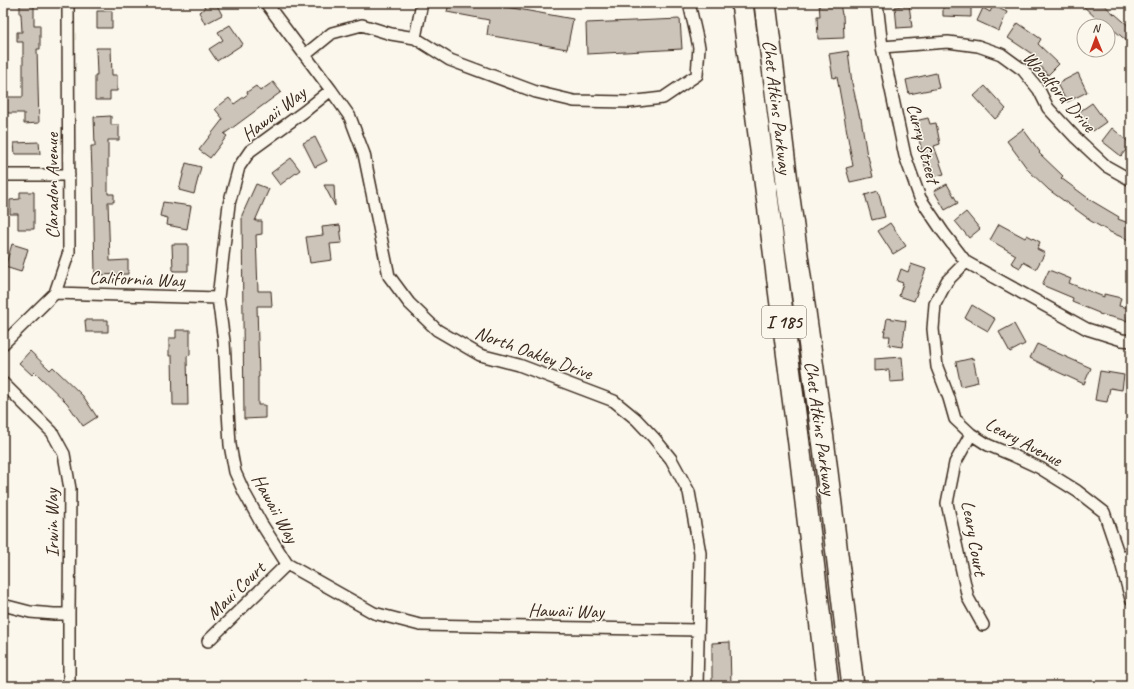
<svg xmlns="http://www.w3.org/2000/svg" width="1134" height="689" viewBox="0 0 1134 689" font-family="Caveat,sans-serif">
  <style>
    .building { fill: #ccc4b9; stroke: #3b2a1e }
    .lines { fill: none; stroke-linecap: round; stroke-linejoin: round }
    .minor-casing { stroke: #3b2a1e; stroke-width: 14 }
    .motorway-casing { stroke: #3b2a1e; stroke-width: 24 }
    .minor { stroke: #fbf7ec; stroke-width: 11 }
    .motorway { stroke: #fbf7ec; stroke-width: 21 }
    .labels { text-anchor: middle; stroke-width: 3; stroke-linejoin: round; paint-order: stroke }
    .shield { fill: #fbf7ec; stroke: #75685c; stroke-width: 1 }
    .shield-label { font-size: 18px; font-weight: bold; fill: #3b2a1e }
    .street-label { font-size: 19px; fill: #3b2a1e; stroke: #fbf7ec }
  </style>
  <rect width="100%" height="100%" fill="#fbf7ec"/>
  <filter id="ink" filterUnits="userSpaceOnUse"><feTurbulence type="fractalNoise" baseFrequency=".025" numOctaves="2"/><feDisplacementMap in="SourceGraphic" scale="8" xChannelSelector="R" yChannelSelector="G"/><feConvolveMatrix kernelMatrix="1 2 1 2 8 2 1 2 1" color-interpolation-filters="sRGB"/></filter>
  <g filter="url(#ink)">
    <path class="building" d="M20,3H34V25H40V49H37L39,123L24,124V113H6V97H23V42H17V32H22L21,14H20Z
      M202,3H216L222,15L205,24L199,12L205,8Z
      M449,3H485L573,19L567,49L487,35L489,20L447,12Z
      M819,3H840L842,15H843L844,38L818,39L817,16H820Z
      M943,3H971V17L943,16Z
      M1080,3H1102L1115,15V14L1131,28V38L1128,42L1100,18L1098,20Z
      M909,5L912,27L897,28L895,7Z
      M993,6L1007,12L999,31L977,21L983,8L990,12Z
      M97,11H112V28H97Z
      M680,19L682,49L587,54L586,23Z
      M1018,23L1041,39L1038,44L1059,64L1048,75L1033,59L1035,56L1008,38Z
      M230,25L243,44L217,61L209,49L223,40L218,32Z
      M96,48H111L112,75H117V91H110V100H95V75H97Z
      M848,51L852,83L860,118H861L867,156H868L873,177L850,182L846,168L853,166L837,77L833,78L829,54Z
      M936,73L939,88L909,94L906,80Z
      M1078,73L1087,92L1067,102L1057,84Z
      M273,82L281,92L224,134L227,136L210,158L199,150L223,119L215,109L229,98L234,104L248,94L247,92L256,86L260,91Z
      M985,86L1006,109L995,119L974,96Z
      M1092,103L1106,122L1093,131L1079,112Z
      M111,116V125H119V140H108V194H114V202H108L110,261L128,260V274L95,275L93,172H92L91,146H95L94,117Z
      M928,118L930,124L936,123L940,144L934,146L944,174L929,178L922,157H923L915,121Z
      M1112,128L1131,144L1121,156L1102,141Z
      M1023,129L1040,152L1039,153L1063,176L1061,178L1092,201L1119,217L1118,219L1131,224V241L1110,232L1089,220V219L1049,190L1029,171L1007,141Z
      M315,137L327,161L315,167L303,143Z
      M39,142L40,154H15L14,143Z
      M291,158L300,170L280,185L271,173Z
      M186,163L201,167L194,194L179,190Z
      M256,184L269,189L255,221H262V234L256,235L258,291H271L272,306H257L259,377H258V405H265V418L244,419L242,215Z
      M947,184L958,203L945,210L934,191Z
      M324,185H334L335,206Z
      M878,191L885,217L872,220L865,195Z
      M20,192H34V229H18V214H10V200L20,199Z
      M163,202L191,206L187,229L167,225L168,218L160,216Z
      M966,212L980,229L969,238L955,221Z
      M890,223L906,246L893,254L878,231Z
      M999,224L1025,238L1027,235L1040,242L1037,249L1045,253L1036,269L1023,262L1020,268L1011,263L1016,255L990,240Z
      M340,225L342,243L330,244L332,260L310,263L306,237L323,235L322,227Z
      M12,244L28,249L21,272L5,267Z
      M172,244H188V271H173Z
      M911,264L926,269L914,301L899,296L903,283L897,281L901,269L908,272Z
      M1049,270L1071,279L1069,283L1104,297V294L1121,298L1119,306L1130,308L1127,321L1099,314V313L1072,302L1073,298L1042,285Z
      M972,305L995,319L988,331L965,318Z
      M887,318L906,321L902,347L889,345L890,336H884Z
      M85,320H108V332H86Z
      M1014,324L1025,344L1010,352L999,332Z
      M176,330H190V355L187,356L188,405H173L172,356H169V338H176Z
      M1037,344L1091,368L1084,384L1058,372L1030,358Z
      M30,351L50,370L53,367L83,396L97,417L83,426L67,403L35,372L32,375L19,363Z
      M902,357L904,381L890,382L889,370L874,371V359Z
      M973,358L978,382L961,386L956,362Z
      M1100,371L1124,375L1122,390L1110,388L1107,402L1095,400Z
      M730,642L731,686H712V643Z"/>
    <g class="lines">
      <g class="minor-casing">
        <path id="minor" d="M266,3L331,90L350,117L364,154L389,276L409,303L437,330L480,355L519,365L614,401L636,419L654,438L671,459L689,492L700,553L697,686
          M877,3L882,47L905,156L920,198L943,232L966,262L1087,329L1122,340L1131,341
          M415,38L422,3
          M882,47L948,42L978,46L1001,54L1023,70L1039,90L1048,108L1075,137L1106,166L1131,180
          M305,55L332,33L362,25L391,34L415,38L450,60L536,92L574,101L629,102L663,98L697,75L699,47L689,3
          M331,90L305,111L250,151L239,167L229,204L218,298L224,341L230,445L235,472L244,492L261,523L287,564L374,613L420,625L698,630
          M3,175H69
          M966,262L947,281L935,304L933,329L937,367L949,398L955,419L971,434L988,445L1012,455L1040,468L1077,491L1104,512L1120,559L1131,599
          M55,293L218,298
          M3,344L55,293L69,252L68,3
          M3,383L52,432L64,454L70,489L69,614V686
          M971,434L955,463L947,503L968,598L983,625
          M1120,559L1131,555
          M3,605L30,612L54,614H69
          M208,641L287,564"/>
      </g>
      <g class="motorway-casing">
        <path id="motorway" d="M742,3L799,444L828,686
          M765,3L789,198L824,447L853,686"/>
      </g>
      <use href="#minor" class="minor"/>
      <use href="#motorway" class="motorway"/>
    </g>
  </g>
  <g class="labels">
    <rect class="shield" x="762" y="306" width="44" height="32" rx="3"/>
    <g class="shield-label">
      <text x="784" y="328">I 185</text>
    </g>
    <g class="street-label">
      <text transform="translate(1060 91) rotate(49)" y="7">Woodford Drive</text>
      <text transform="translate(778 107) rotate(83)" y="7">Chet Atkins Parkway</text>
      <text transform="translate(273 113) rotate(-38)" y="7">Hawaii Way</text>
      <text transform="translate(924 143) rotate(75)" y="7">Curry Street</text>
      <text transform="translate(51 186) rotate(-90)" y="7">Claradon Avenue</text>
      <text transform="translate(137 278) rotate(2)" y="7">California Way</text>
      <text transform="translate(534 352) rotate(20)" y="7">North Oakley Drive</text>
      <text transform="translate(821 428) rotate(82)" y="7">Chet Atkins Parkway</text>
      <text transform="translate(1024 441) rotate(28)" y="7">Leary Avenue</text>
      <text transform="translate(276 508) rotate(61)" y="7">Hawaii Way</text>
      <text transform="translate(51 523) rotate(-91)" y="7">Irwin Way</text>
      <text transform="translate(975 538) rotate(80)" y="7">Leary Court</text>
      <text transform="translate(235 590) rotate(-44)" y="7">Maui Court</text>
      <text transform="translate(566 610) rotate(1)" y="7">Hawaii Way</text>
    </g>
  </g>
  <rect width="1134" height="689" fill="none" stroke="#fbf7ec" stroke-width="16"/>
  <rect x="8" y="8" width="1118" height="673" fill="none" stroke="#3b2a1e" stroke-width="1.5" filter="url(#ink)"/>
  <g transform="translate(1096 38) rotate(359)"><circle r="19" fill="#fbf7ec" stroke="#aea59a"/>
  <path d="M0-3L7 15L0 10L-7 15Z" fill="#c8321e"/>
  <text y="-6" font-size="11" font-weight="bold" text-anchor="middle" fill="#3b2a1e">N</text>
  </g>
</svg>
